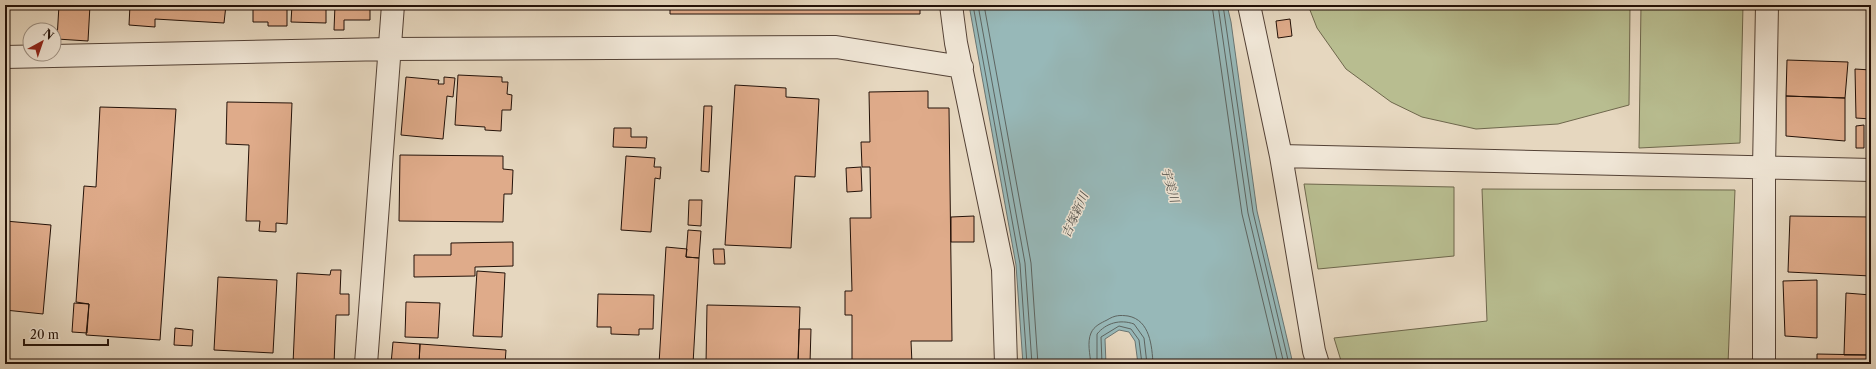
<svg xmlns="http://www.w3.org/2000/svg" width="1876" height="369" viewBox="0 0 1876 369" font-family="'Libre Caslon Text','Noto Serif JP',serif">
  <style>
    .green { fill: #b8bd90; stroke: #6e674c }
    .water { fill: #97b8b8; stroke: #697572 }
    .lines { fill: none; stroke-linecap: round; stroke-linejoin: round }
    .shore { stroke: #5d6460; stroke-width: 1 }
    .building { fill: #dfab8a; stroke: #231108 }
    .minor-casing { stroke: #544236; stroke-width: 24 }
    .minor { stroke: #efe5d5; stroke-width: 22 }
    .labels { text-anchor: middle; stroke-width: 3; stroke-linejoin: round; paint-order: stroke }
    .water-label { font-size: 12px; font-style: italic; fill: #4c4b46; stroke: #efe5d5 }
  </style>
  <rect width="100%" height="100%" fill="#e6d7bf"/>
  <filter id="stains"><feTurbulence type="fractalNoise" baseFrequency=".005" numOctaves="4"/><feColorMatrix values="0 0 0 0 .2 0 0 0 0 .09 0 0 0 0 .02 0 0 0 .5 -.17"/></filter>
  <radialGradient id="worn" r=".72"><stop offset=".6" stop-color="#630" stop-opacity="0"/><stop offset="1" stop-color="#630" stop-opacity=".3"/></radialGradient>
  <path class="green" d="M1308,5H1630L1629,105L1558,124L1476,129L1422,117L1391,102L1346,69L1317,28Z
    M1641,5H1743L1740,143L1639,148Z
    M1304,184L1454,187V256L1318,269Z
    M1482,189L1735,190L1728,364H1342L1334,338L1487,321Z"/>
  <path class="water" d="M969,5H1227L1231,22L1257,211L1293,364H1138L1135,341L1129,332L1119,330L1105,339L1106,364H1023L1016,265Z"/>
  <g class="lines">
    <path class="shore" d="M973,5L1020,264L1027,364
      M978,5L1025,263L1032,364
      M984,5L1031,263L1038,364
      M1212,5L1242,214L1278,364
      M1218,5L1248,213L1284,364
      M1223,5L1253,212L1289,364
      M1091,364C1090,355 1087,342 1091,333C1094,326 1101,323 1107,320C1115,315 1120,315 1128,316C1150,320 1152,346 1153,364
      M1097,364V334C1106,323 1120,319 1134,324L1144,338L1147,364
      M1102,364L1101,337L1119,326L1131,329L1139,340L1142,364"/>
  </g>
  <path class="building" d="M59,5H90L88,41L57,39Z
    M130,5H226L224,23L155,19V27L129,25Z
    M253,5H287V26H268V22H253Z
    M292,5H326V23L291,22Z
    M335,5H370V20H344V30H334Z
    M670,5H920V14H670Z
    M1290,19L1292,36L1278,38L1276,21Z
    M1787,60L1848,62L1845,98L1786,96Z
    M1855,69L1871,70V119L1856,118Z
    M458,75L502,77V82H508L507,94L512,95L511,110H502L501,131L485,130V127L455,125Z
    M406,77L439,80L438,84H444V77L455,78L453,97L447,96L443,139L401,135Z
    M735,85L786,88V97L819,99L815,177L795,176L791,248L725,245Z
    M928,91V108H949L952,341H911L912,364H852V315H845V291H852L850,218H871L870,167H862L861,142H870L869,92Z
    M1786,96L1845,98V141L1786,136Z
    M227,102L292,103L287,224L276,223V232L259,231L260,221H246L249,145L226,144Z
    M704,106H712L709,172L701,171Z
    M100,107L176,109L160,340L86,335L89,304L76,302L84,186L96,187Z
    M1864,125V148H1856V126Z
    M614,128H631V137H647L646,148L613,147Z
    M400,155L503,156V169L513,170L512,194H504L503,222L399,221Z
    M626,156L655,158L654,167H661L660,179L655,178L651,232L621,230Z
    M861,167L862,191L847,192L846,168Z
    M689,200H702L701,226L688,225Z
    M974,216V242H951V217Z
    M1790,216L1871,217V276L1788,272Z
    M5,221L51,225L43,314L5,310Z
    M688,230L701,231L699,258L686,257Z
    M513,242V266L475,267V276L414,277V255H451V243Z
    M666,247L687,249L686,257L699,258L693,364H659Z
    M713,249H724L725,264H714Z
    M331,270H341L340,294H349V315H336L334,364H293L297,273L330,275Z
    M477,271L505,273L502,337L473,336Z
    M218,277L277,280L273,353L214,350Z
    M1817,280V338L1785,336L1783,281Z
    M1846,293L1871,295V355H1844Z
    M598,294L654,295L653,329H639V335L611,334V327H597Z
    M406,302L440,303L438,338L405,337Z
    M74,303L89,304L87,333L72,332Z
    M707,305L800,307L798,364H706Z
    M175,328L193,330L192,346L174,345Z
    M799,329H811L810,363H798Z
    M393,342L420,344L419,364H391Z
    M420,344L506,350L505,364H419Z
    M1817,354L1871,355V364H1817Z"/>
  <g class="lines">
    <g class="minor-casing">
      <path id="minor" d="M951,5L956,43L1003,269L1006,364
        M1249,5L1281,156L1314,351L1318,364
        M5,57L390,49L836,47L962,67
        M1281,156L1871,170
        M366,364L393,5
        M1764,364V168L1767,5"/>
    </g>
    <use href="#minor" class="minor"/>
  </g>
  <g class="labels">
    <g class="water-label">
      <text transform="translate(1170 185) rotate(74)" y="4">宇美川</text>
      <text transform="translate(1075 215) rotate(-66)" y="4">吉塚新川</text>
    </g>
  </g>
  <rect width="1876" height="369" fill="none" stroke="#e6d7bf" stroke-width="20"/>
  <rect x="6" y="6" width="1864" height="357" fill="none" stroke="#231108" stroke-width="2"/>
  <rect x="10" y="10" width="1856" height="349" fill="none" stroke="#231108"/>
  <g transform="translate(42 42) rotate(40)"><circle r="19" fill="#efe5d5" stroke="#9d9083"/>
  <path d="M0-3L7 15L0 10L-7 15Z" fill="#8f2418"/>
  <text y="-6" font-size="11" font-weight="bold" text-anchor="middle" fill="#231108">N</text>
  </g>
  <path d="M24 339v6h84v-6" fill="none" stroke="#231108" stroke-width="2"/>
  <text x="30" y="339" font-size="12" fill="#231108" stroke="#efe5d5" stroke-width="3" paint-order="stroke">20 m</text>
  <rect width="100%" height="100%" filter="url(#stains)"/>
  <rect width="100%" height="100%" fill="url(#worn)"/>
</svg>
